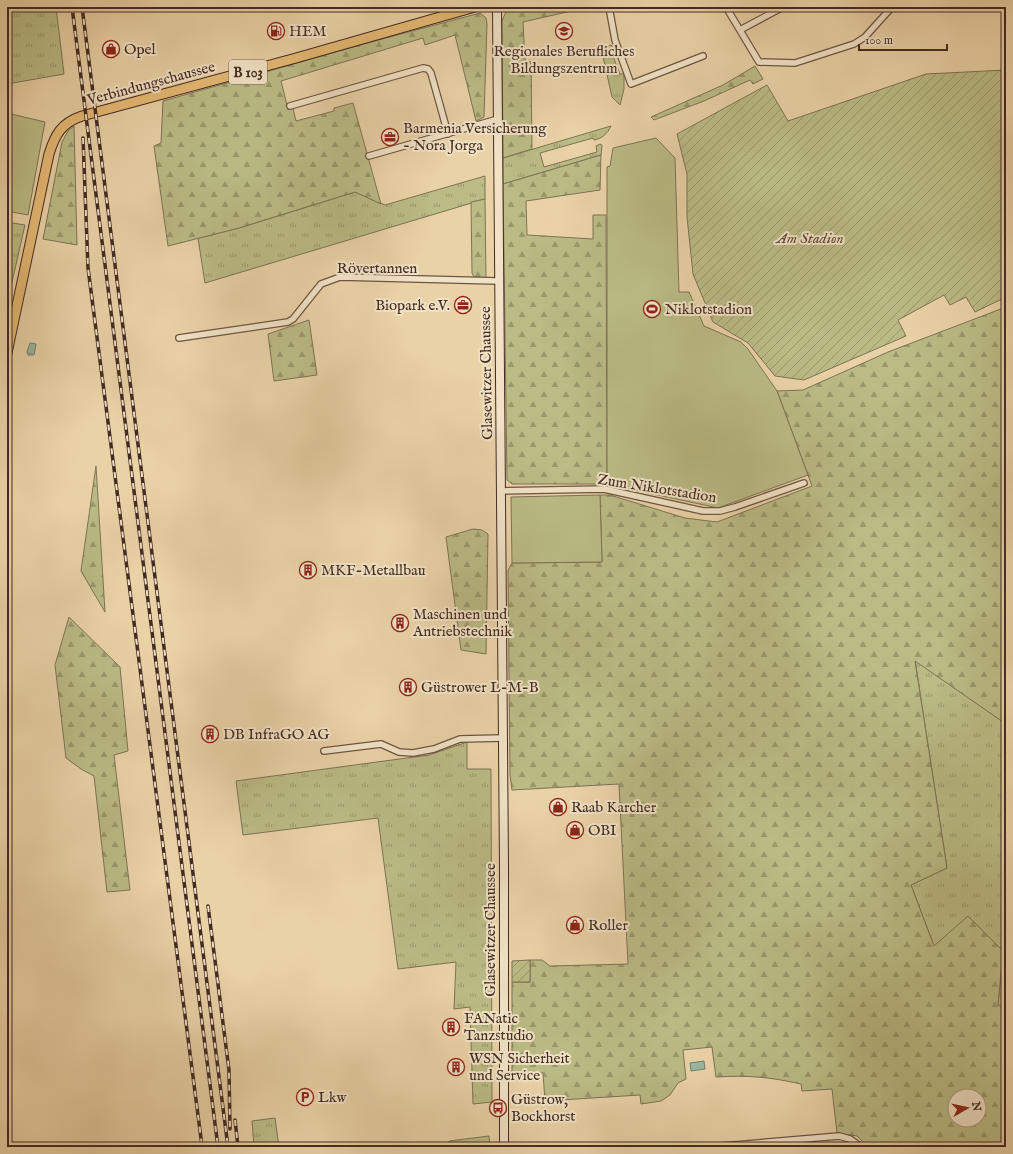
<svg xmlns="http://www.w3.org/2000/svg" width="1013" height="1154" viewBox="0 0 1013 1154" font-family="'IM FELL English',serif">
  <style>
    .grass { fill: url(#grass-tufts); stroke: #7f7354 }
    .forest { fill: url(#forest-firs); stroke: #7f7354; fill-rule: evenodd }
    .garden { fill: url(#garden-furrows); stroke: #7f7354 }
    .pitch { fill: #babb85; stroke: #7f7354 }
    .water { fill: url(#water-ripples); stroke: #77806f }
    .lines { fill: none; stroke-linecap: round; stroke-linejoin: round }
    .minor-casing { stroke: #6e5543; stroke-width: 8 }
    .secondary-casing { stroke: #442b22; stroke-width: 10 }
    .primary-casing { stroke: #442b22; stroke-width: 11 }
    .minor { stroke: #f1e2c6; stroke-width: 5.5 }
    .secondary { stroke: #f1e2c6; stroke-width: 8 }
    .primary { stroke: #e5b974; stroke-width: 9 }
    .rail-casing { stroke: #442b22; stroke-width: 3.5 }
    .rail { stroke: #f1e2c6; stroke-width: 2; stroke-dasharray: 6; stroke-linecap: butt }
    .labels { text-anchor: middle; stroke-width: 4; stroke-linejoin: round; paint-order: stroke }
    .shield { fill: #f1e2c6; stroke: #786253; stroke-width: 1 }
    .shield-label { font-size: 14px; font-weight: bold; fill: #442b22 }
    .poi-label { font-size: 15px; fill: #442b22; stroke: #f1e2c6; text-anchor: start }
    .street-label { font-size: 15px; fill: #442b22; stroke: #f1e2c6 }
    .park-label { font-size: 15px; font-style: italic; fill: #5c4836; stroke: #f1e2c6 }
  </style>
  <defs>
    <pattern id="grass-tufts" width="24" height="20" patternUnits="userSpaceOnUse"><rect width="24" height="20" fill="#babb85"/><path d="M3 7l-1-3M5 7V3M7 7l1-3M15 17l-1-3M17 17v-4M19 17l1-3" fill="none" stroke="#99986c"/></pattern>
    <pattern id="forest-firs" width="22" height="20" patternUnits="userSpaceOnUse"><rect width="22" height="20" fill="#babb85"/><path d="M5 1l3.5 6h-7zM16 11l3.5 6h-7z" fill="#99986c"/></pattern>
    <pattern id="garden-furrows" width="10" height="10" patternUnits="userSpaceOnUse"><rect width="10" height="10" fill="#babb85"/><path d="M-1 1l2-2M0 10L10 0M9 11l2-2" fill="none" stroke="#99986c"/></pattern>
    <pattern id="water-ripples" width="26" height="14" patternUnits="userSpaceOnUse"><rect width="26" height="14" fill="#99b8a2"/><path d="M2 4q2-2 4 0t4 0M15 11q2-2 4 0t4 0" fill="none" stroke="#7e9684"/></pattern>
  </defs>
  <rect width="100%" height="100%" fill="#ead2a7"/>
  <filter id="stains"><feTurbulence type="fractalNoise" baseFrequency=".005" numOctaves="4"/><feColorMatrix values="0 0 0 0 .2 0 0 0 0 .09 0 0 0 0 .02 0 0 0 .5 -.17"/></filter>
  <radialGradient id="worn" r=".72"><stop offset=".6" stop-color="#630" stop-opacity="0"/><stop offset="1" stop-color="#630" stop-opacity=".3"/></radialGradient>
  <path class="grass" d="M7,7H56L64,74L7,84Z
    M611,45L615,49L611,51L620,74H624V89L620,105L612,97L602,52L603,48Z
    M611,126C607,134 603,138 594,140L593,138L540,153L544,167L597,152L596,146L600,144L602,145L601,155L503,184V158Z
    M485,176V199L205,283L198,238L239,228L355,192L385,205Z
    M7,222L25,225L7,304Z
    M915,660L1006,724V1009L998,1005L1003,951L934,946L911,885L947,868Z
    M467,742V769H491L492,1102L473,1104L470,1007L454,1009L456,962L398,969L378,818L243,835L236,781L429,755Z
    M275,1118L279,1147H254L252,1121Z"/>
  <path class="forest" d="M508,7H589L523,22L525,60L531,62L532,149L503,158L502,21Z
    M480,13L486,18L487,24L484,117L476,121L455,35L425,45L423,38L281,81L288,109L293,108L296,121L334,111V108L353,103L381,204L355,192L239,228L168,246L154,146L161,143L163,101L371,42Z
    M755,66L763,79L753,84L750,80L704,101L654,120L651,117L723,85Z
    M74,126L77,245L43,239L62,142L68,131Z
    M601,155L600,190L526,201L527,235L593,239V215H606L607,484H512L507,480L503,184Z
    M485,199L486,278L474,277L472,273L471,202Z
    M1006,307V724L915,661L947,868L911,885L934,946L968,916L1003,951L998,1005L1006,1009V1147H868L857,1136L837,1133L832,1089L802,1091L801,1084C769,1077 749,1075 716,1077L712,1047L683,1050L686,1079L678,1083L670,1095L661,1101L641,1104L640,1095L545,1101L543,1073H512V982H530V960H542L550,966L628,964L619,784L512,790L510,775L508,570L512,563L602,562L600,495H610L685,518L717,522L812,486L777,391L803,390L888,352ZM955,1096H979V1120H955Z
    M309,320L317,375L274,381L268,334Z
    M96,466L105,612L81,571Z
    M473,529L482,530L488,534L486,654L461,650L446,537Z
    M69,617L120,667L128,751L114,755L130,890L107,892L94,776L81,769L66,758L55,665Z
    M489,1136L490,1147H445L449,1141Z"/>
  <path class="garden" d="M1006,70V297L975,312L966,297L950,305L944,295L898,320L906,336L804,380L775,376L748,343L713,322L693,274L687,217V174L677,134L767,85L788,121L926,74Z
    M530,960V982H512V961Z"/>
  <path class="pitch" d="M7,113L45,122L28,215L7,211Z
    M656,138L675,158L679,292H689L704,326L741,342L748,349L777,391L808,475L718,508L607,484V167L610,166L613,148Z
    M600,495L602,562L512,563L511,497Z"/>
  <path class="water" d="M30,343L36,344L34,355H28L27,352Z
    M704,1061L705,1069L691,1071L690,1063Z"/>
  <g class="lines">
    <g class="minor-casing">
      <path id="minor" d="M609,7L615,40L631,84L703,56
        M726,7L759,62L795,63L854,44L865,37L892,7
        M740,30L783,7
        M290,106L423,68L428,69L431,73L448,134
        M369,156L498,119
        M179,338L288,322L293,319L321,284L340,277L498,281
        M501,491L604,489L703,511H720L735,507L804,483
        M324,751L381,744L399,752L413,753L434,749L460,739L503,738
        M710,1147L839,1136L850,1139L861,1147"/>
    </g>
    <g class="secondary-casing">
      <path id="secondary" d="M497,7L504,868V1147"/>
    </g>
    <g class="primary-casing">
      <path id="primary" d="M7,353L49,154C55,135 61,123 82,116L296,58L475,7"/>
    </g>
    <use href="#minor" class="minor"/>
    <use href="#secondary" class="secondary"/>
    <use href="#primary" class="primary"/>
    <g class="rail-casing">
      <path id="rail" d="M72,7L218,1147
        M82,7L228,1147
        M83,138L88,268L202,1146
        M208,906L229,1070L230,1129
        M235,1120L238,1147"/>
    </g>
    <use href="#rail" class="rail"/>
  </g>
  <defs>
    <g id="fuel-ring" transform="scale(0.9)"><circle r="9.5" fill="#f1e2c6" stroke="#8f2418" stroke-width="1.5"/><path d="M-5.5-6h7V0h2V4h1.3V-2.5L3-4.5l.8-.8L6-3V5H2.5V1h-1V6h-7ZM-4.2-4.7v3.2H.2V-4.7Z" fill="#8f2418"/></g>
    <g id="university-ring" transform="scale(0.9)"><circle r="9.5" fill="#f1e2c6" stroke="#8f2418" stroke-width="1.5"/><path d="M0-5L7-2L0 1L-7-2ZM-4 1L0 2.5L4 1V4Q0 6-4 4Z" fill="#8f2418"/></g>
    <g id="shop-ring" transform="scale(0.9)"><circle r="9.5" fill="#f1e2c6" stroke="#8f2418" stroke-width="1.5"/><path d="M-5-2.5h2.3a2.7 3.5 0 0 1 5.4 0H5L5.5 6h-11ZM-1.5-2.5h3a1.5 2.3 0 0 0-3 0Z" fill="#8f2418"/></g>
    <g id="office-ring" transform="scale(0.9)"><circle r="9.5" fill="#f1e2c6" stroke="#8f2418" stroke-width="1.5"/><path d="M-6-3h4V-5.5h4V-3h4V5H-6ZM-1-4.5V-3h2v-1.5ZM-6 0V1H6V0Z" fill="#8f2418"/></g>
    <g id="stadium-ring" transform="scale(0.9)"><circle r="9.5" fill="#f1e2c6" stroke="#8f2418" stroke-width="1.5"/><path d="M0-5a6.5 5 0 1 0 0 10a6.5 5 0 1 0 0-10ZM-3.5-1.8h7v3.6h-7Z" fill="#8f2418"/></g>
    <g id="building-ring" transform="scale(0.9)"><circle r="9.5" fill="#f1e2c6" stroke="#8f2418" stroke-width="1.5"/><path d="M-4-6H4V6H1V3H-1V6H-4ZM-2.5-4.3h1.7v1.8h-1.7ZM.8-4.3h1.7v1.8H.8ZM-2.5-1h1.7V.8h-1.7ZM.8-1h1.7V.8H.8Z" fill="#8f2418"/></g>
    <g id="parking-ring" transform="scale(0.9)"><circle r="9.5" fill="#f1e2c6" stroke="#8f2418" stroke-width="1.5"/><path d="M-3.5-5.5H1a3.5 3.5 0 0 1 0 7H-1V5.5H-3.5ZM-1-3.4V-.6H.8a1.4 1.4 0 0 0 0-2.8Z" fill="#8f2418"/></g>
    <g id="bus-ring" transform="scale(0.9)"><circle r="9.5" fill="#f1e2c6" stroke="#8f2418" stroke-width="1.5"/><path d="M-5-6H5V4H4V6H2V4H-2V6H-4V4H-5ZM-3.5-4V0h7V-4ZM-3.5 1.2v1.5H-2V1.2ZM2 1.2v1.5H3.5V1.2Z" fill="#8f2418"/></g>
  </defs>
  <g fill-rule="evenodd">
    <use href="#fuel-ring" x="276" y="31"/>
    <use href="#university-ring" x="564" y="31"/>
    <use href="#shop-ring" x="111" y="49"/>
    <use href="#office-ring" x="390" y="137"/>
    <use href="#office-ring" x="463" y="305"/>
    <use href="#stadium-ring" x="652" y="309"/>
    <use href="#building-ring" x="308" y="570"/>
    <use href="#building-ring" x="400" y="623"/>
    <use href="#building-ring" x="408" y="687"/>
    <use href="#building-ring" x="210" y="734"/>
    <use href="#shop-ring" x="558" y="807"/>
    <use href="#shop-ring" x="575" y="830"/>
    <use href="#shop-ring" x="575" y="925"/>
    <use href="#building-ring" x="451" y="1027"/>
    <use href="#building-ring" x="456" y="1067"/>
    <use href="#parking-ring" x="305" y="1097"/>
    <use href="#bus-ring" x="498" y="1108"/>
  </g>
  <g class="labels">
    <rect class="shield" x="229" y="60" width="38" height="24" rx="3"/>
    <g class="shield-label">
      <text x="248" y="77">B 103</text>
    </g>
    <g class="poi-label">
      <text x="289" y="36">HEM</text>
      <text x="124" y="54">Opel</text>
      <text x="564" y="56" text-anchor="middle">Regionales Berufliches<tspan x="564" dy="17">Bildungszentrum</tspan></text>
      <text x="403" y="133">Barmenia Versicherung<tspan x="403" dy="17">- Nora Jorga</tspan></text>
      <text x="450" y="310" text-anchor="end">Biopark e.V.</text>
      <text x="665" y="314">Niklotstadion</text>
      <text x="321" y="575">MKF-Metallbau</text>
      <text x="413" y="619">Maschinen und<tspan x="413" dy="17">Antriebstechnik</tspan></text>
      <text x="421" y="692">Güstrower L-M-B</text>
      <text x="223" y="739">DB InfraGO AG</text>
      <text x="571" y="812">Raab Karcher</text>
      <text x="588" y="835">OBI</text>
      <text x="588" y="930">Roller</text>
      <text x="464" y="1023">FANatic<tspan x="464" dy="17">Tanzstudio</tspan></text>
      <text x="469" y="1063">WSN Sicherheit<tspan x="469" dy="17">und Service</tspan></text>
      <text x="318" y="1102">Lkw</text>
      <text x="511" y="1104">Güstrow,<tspan x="511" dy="17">Bockhorst</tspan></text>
    </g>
    <g class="street-label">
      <text transform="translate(151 83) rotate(-15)" y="5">Verbindungschaussee</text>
      <text x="377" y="273">Rövertannen</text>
      <text transform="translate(486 373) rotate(-91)" y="5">Glasewitzer Chaussee</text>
      <text transform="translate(657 488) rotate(9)" y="5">Zum Niklotstadion</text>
      <text transform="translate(490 930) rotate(-90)" y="5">Glasewitzer Chaussee</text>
    </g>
    <g class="park-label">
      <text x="810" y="243">Am Stadion</text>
    </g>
  </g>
  <rect width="1013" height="1154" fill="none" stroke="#ead2a7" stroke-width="24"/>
  <rect x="8" y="8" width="997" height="1138" fill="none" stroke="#442b22" stroke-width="2"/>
  <rect x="12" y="12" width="989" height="1130" fill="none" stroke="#442b22"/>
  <g transform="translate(967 1108) rotate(81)"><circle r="19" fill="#f1e2c6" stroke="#ac9984"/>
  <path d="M0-3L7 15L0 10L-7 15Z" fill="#8f2418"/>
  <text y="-6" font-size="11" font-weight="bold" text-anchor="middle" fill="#442b22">N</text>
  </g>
  <path d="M859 44v6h88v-6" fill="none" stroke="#442b22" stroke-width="2"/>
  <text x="865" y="44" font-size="12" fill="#442b22" stroke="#f1e2c6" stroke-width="3" paint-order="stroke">100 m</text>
  <rect width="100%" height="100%" filter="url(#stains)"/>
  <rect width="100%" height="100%" fill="url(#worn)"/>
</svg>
